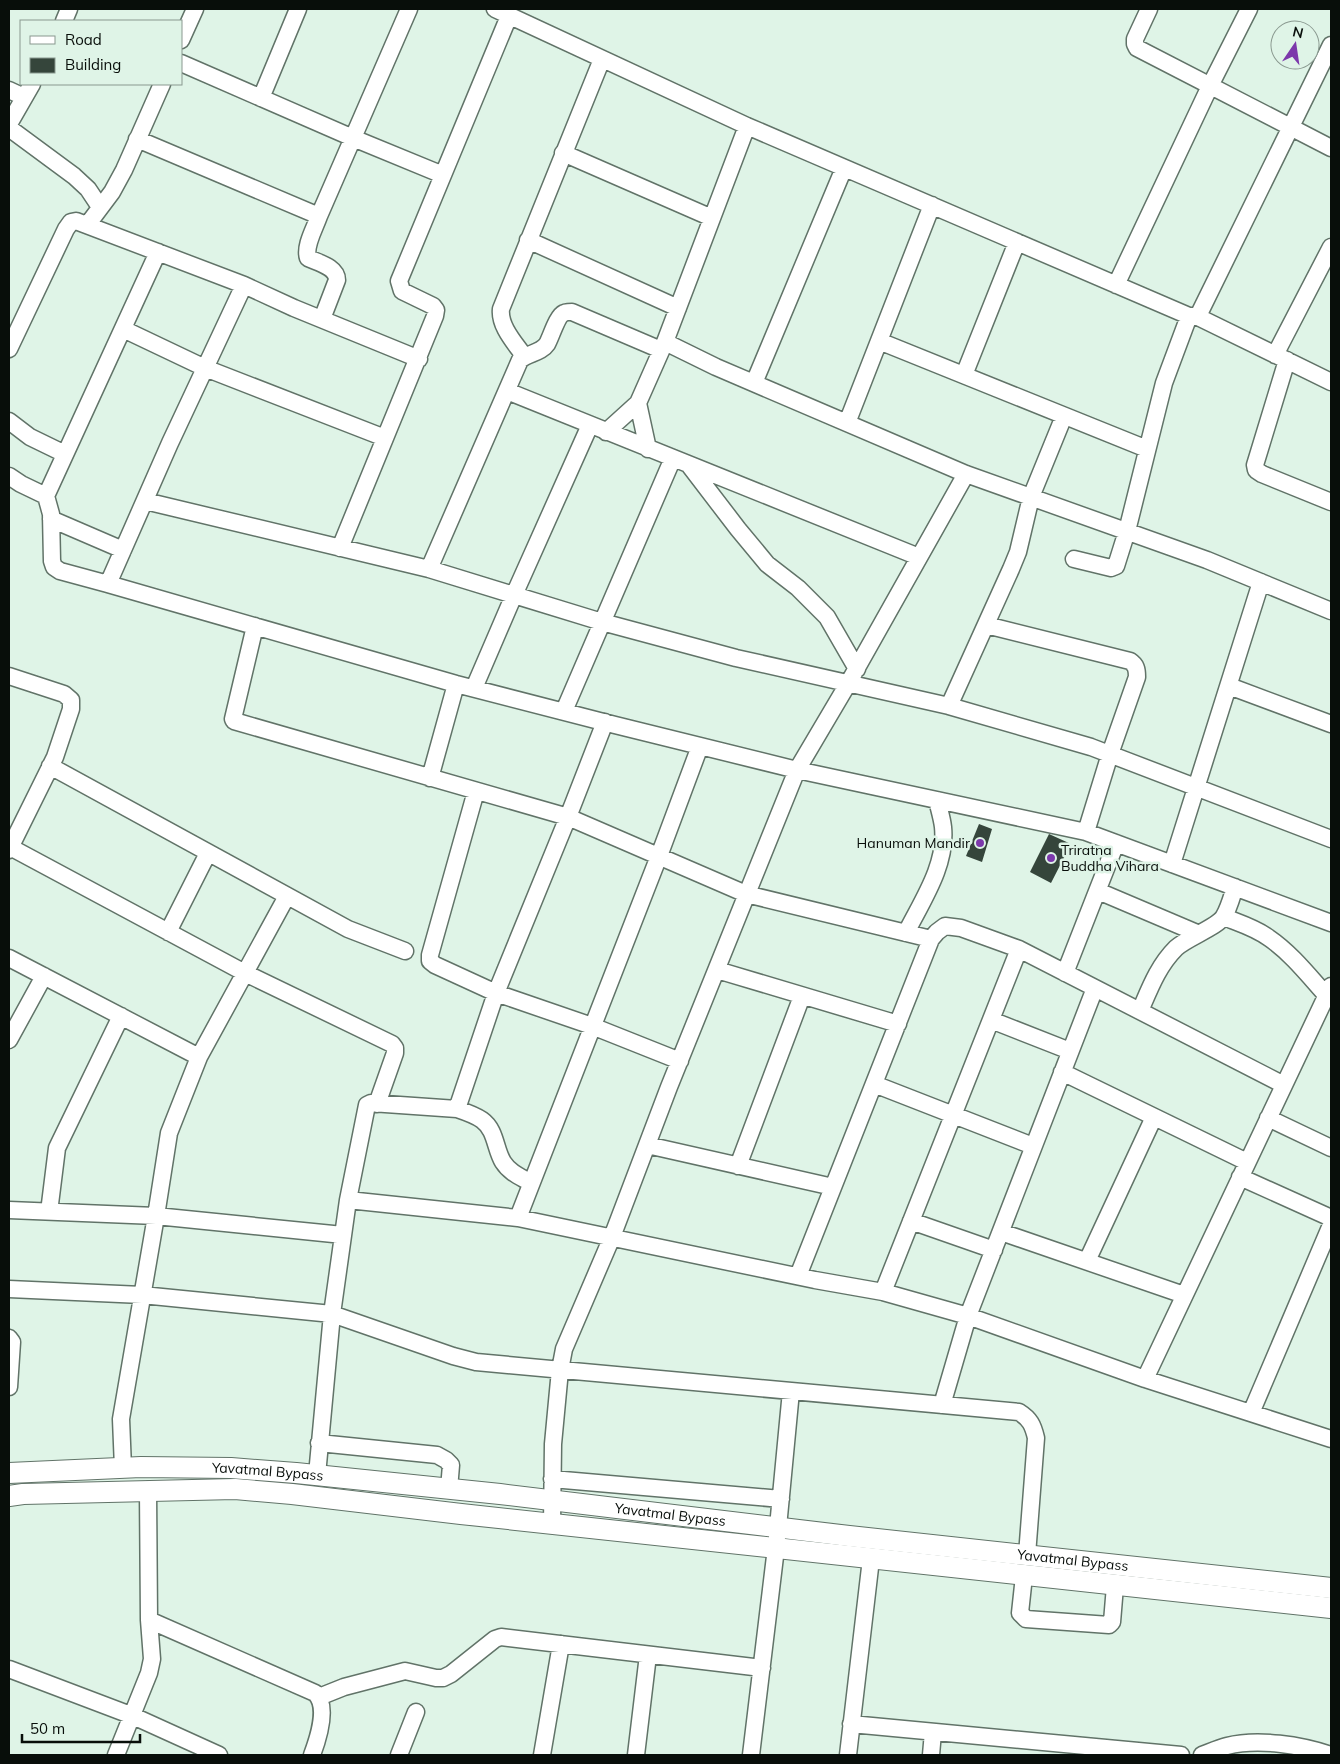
<svg xmlns="http://www.w3.org/2000/svg" width="1340" height="1764" viewBox="0 0 1340 1764" font-family="Mulish,sans-serif">
  <style>
    .building { fill: #35453b }
    .lines { fill: none; stroke-linecap: round; stroke-linejoin: round }
    .minor-casing { stroke: #617368; stroke-width: 19 }
    .major-casing { stroke: #617368; stroke-width: 22 }
    .minor { stroke: #fff; stroke-width: 16 }
    .major { stroke: #fff; stroke-width: 20 }
    .poi-dot { fill: #7c38ab; stroke: #dff4e7; stroke-width: 2 }
    .labels { text-anchor: middle; stroke-width: 5; stroke-linejoin: round; paint-order: stroke }
    .poi-label { font-size: 14px; fill: #080e0a; stroke: #dff4e7; text-anchor: end }
    .street-label { font-size: 14px; fill: #080e0a; stroke: #dff4e7 }
  </style>
  <rect width="100%" height="100%" fill="#dff4e7"/>
  <path class="building" d="M979,824L992,829L982,862L966,856Z
    M1049,834L1071,844L1051,883L1030,872Z"/>
  <g class="lines">
    <g class="minor-casing">
      <path id="minor" d="M495,9L747,126L1189,316H1196L1200,312L1331,45
        M1149,9L1135,39V44L1137,48L1331,148
        M64,21L69,9
        M181,40L195,9
        M181,63L353,138L443,175
        M9,90L24,97
        M261,98L298,9
        M9,124L32,84
        M747,126L665,342L716,367L966,474L1207,560L1331,611
        M9,128L74,176L88,189L100,207
        M137,139L319,216
        M563,153L712,218
        M88,224L112,192L124,170L162,84
        M528,240L678,308
        M244,285L170,443L108,584L456,684L615,725L797,770L1086,832L1331,923
        M1116,285L1210,86L1249,9
        M1196,316L1331,382
        M322,319L337,280C337,267 319,263 308,258C304,246 315,228 319,216L409,9
        M123,329L205,368L385,438
        M879,341L1147,449
        M9,349L66,229L71,222L76,221L244,285L294,308L419,359
        M1275,355L1331,247
        M524,356C515,343 499,326 501,309L602,59
        M1287,360L1255,465L1256,470L1262,474L1331,502
        M964,375L1017,242
        M754,383L844,168
        M507,391L919,557
        M638,403L648,449
        M9,421L30,437L65,454
        M847,423L932,205
        M606,432L638,403L665,342
        M689,465L738,529L767,564L798,588L827,617L857,669
        M9,476L21,484L46,496
        M145,501L429,569L602,622L736,658L949,706L1091,747L1331,839
        M51,519L123,550
        M340,548L435,316L436,310L433,306L402,291L399,281L509,16
        M1074,559L1111,568L1116,566L1127,531L1164,383L1189,316
        M429,569L520,360C528,353 541,353 547,344C551,337 557,316 564,313C565,312 571,312 572,312L661,350
        M108,584L60,571L54,567L52,561L51,514L46,496L158,252
        M986,625L1130,661C1136,665 1137,669 1137,677L1110,754L1086,832
        M255,626L233,719L234,721L568,817L746,894L931,939
        M9,676L64,694L71,700V709L55,757L9,850
        M1229,686L1331,724
        M474,688L514,595L590,425
        M949,706L1011,569L1018,552L1031,497L1064,416
        M564,711L673,458
        M50,766L348,929L405,951
        M430,778L456,684
        M476,791L430,955V961L435,965L496,993L592,1026L680,1061
        M10,847L245,973L392,1044L395,1048V1053L377,1104
        M1172,864L1261,582
        M1098,891L1197,933
        M1224,917C1239,923 1256,928 1269,938C1291,953 1309,976 1327,996
        M168,932L208,853
        M906,933C922,901 947,865 943,827C942,818 939,809 937,800
        M9,958L199,1057
        M717,970L898,1024
        M1065,973L1116,843
        M1140,1011C1150,988 1158,966 1176,948C1188,937 1218,927 1224,916C1229,908 1232,896 1235,887
        M991,1020L1070,1051
        M9,1040L44,976
        M1062,1072L1247,1162
        M874,1084L1033,1146
        M457,1109C466,1112 475,1115 482,1120C496,1130 495,1149 503,1162C510,1173 521,1177 531,1183
        M1268,1118L1331,1148
        M647,1145L833,1187
        M738,1166L802,996
        M1240,1177L1331,1218
        M348,1200L518,1218L815,1280L883,1292L968,1316L1145,1379L1331,1439
        M9,1210L156,1216L343,1235
        M49,1212L57,1148L121,1016
        M518,1218L659,856L700,746
        M911,1221L994,1250
        M1001,1232L1184,1295
        M1087,1261L1154,1117
        M798,1276L931,939L937,932L945,926L961,928L1019,949L1284,1085
        M9,1289L142,1295L332,1314L453,1356L476,1362L1019,1412C1030,1419 1033,1425 1036,1438L1027,1555
        M883,1292L1019,949
        M9,1338L12,1342L9,1387
        M1145,1379L1331,986
        M942,1405L968,1316L1095,988
        M1251,1413L1331,1225
        M319,1443L437,1455L446,1460L451,1465L449,1489
        M123,1468L121,1419L156,1216L169,1133L199,1057L287,896
        M317,1475L332,1314L348,1200L367,1105L371,1103L457,1109L496,993L568,817L605,722
        M552,1479L781,1499
        M552,1524L553,1444L560,1370L564,1349L612,1237L669,1087L797,770L849,682L966,474
        M1024,1576L1020,1613L1026,1619L1109,1625L1112,1622L1115,1586
        M149,1620L315,1693C329,1706 318,1739 312,1755
        M9,1669L133,1716L219,1755
        M319,1697L344,1687L405,1671L436,1678H443L451,1674L495,1639L501,1637L762,1668
        M851,1724L1181,1755
        M116,1755L149,1673L152,1659L149,1620L148,1490
        M399,1755L416,1712
        M542,1755L561,1644
        M636,1755L648,1655
        M751,1755L776,1548L791,1391
        M848,1755L871,1559
        M931,1755L933,1732
        M1202,1755C1210,1752 1219,1748 1227,1746C1258,1738 1301,1745 1331,1755"/>
    </g>
    <g class="major-casing">
      <g id="major">
        <path id="s1" d="M9,1473L141,1467L231,1468L296,1473L500,1494L849,1536L1331,1588"/>
        <path d="M9,1496L23,1494L235,1489L292,1494L461,1514L1331,1608"/>
      </g>
    </g>
    <use href="#minor" class="minor"/>
    <use href="#major" class="major"/>
  </g>
  <g class="poi-dot">
    <circle cx="980" cy="843" r="5"/>
    <circle cx="1051" cy="858" r="5"/>
  </g>
  <g class="labels">
    <g class="poi-label">
      <text x="970" y="848">Hanuman Mandir</text>
      <text x="1061" y="855" text-anchor="start">Triratna<tspan x="1061" dy="16">Buddha Vihara</tspan></text>
    </g>
    <g class="street-label">
      <text dy="5" stroke="none"><textPath href="#s1" startOffset="259">Yavatmal Bypass</textPath></text>
      <text dy="5" stroke="none"><textPath href="#s1" startOffset="664">Yavatmal Bypass</textPath></text>
      <text dy="5" stroke="none"><textPath href="#s1" startOffset="1069">Yavatmal Bypass</textPath></text>
    </g>
  </g>
  <rect width="1340" height="1764" fill="none" stroke="#080e0a" stroke-width="20"/>
  <rect x="20" y="20" width="162" height="65" fill="#dff4e7" stroke="#89988f"/>
  <rect x="30" y="36" width="25" height="8" fill="#ffffff" stroke="#89988f"/>
  <text x="65" y="45" font-size="15" fill="#080e0a">Road</text>
  <rect x="30" y="58" width="25" height="15" fill="#35453b" stroke="#89988f"/>
  <text x="65" y="70" font-size="15" fill="#080e0a">Building</text>
  <g transform="translate(1295 45) rotate(13)"><circle r="24" fill="#dff4e7" stroke="#89988f"/>
  <path d="M0-4L9 19L0 12L-9 19Z" fill="#7c38ab"/>
  <text y="-8" font-size="14" font-weight="bold" text-anchor="middle" fill="#080e0a">N</text>
  </g>
  <path d="M22 1734v8h118v-8" fill="none" stroke="#080e0a" stroke-width="2.5"/>
  <text x="30" y="1734" font-size="15" fill="#080e0a" stroke="#dff4e7" stroke-width="4" paint-order="stroke">50 m</text>
</svg>
